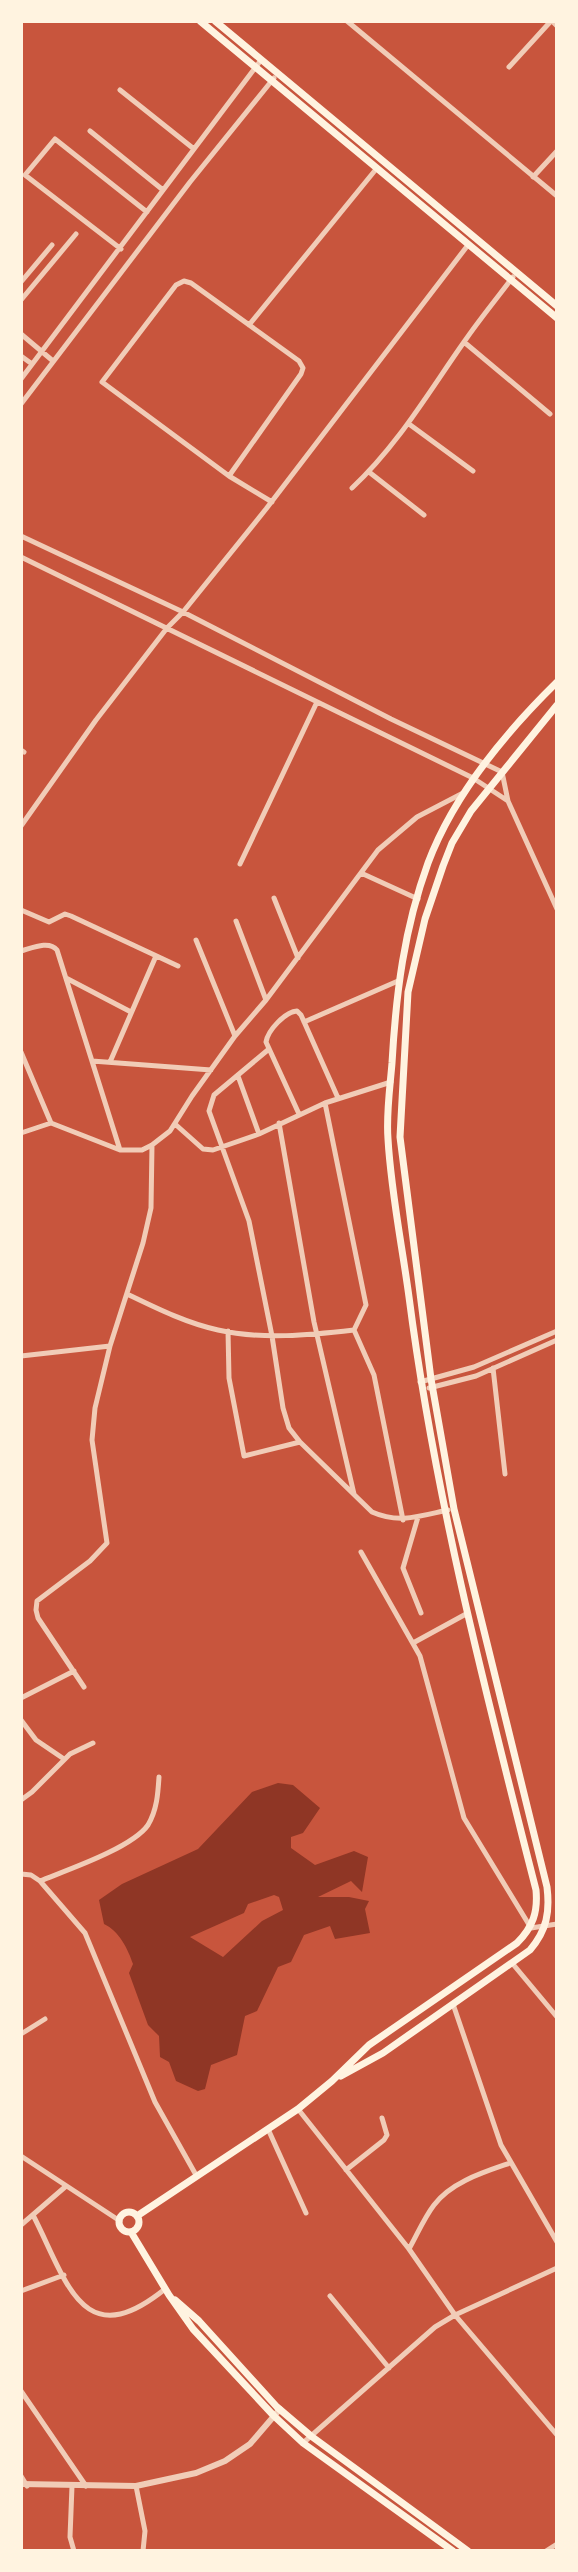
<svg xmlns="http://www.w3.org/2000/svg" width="578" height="2572" viewBox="0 0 578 2572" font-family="'Sofia Sans Condensed',sans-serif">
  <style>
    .water { fill: #8f3625; fill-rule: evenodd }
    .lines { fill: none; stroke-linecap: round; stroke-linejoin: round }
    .minor { stroke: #f1ccb7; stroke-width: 5 }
    .tertiary { stroke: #f1ccb7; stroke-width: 6 }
    .secondary { stroke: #fff3e0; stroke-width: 7 }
  </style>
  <rect width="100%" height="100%" fill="#c8553d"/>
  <path class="water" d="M278,1783L293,1785L320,1808L303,1833L291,1837V1848L315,1865L354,1851L368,1857L362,1892L351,1881L318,1897H349L369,1901L365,1909L370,1933L335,1939L330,1926L304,1935L291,1962L278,1967L257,2011L245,2016L237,2055L211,2065L205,2089L198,2091L176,2081L169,2062L160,2057L159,2036L148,2025L129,1973L133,1964C128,1949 119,1931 104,1924L99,1900L122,1884L198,1849L252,1792ZM274,1895L279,1897L283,1910L262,1921L223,1957L190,1937L244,1913L248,1904Z"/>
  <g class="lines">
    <path class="minor" d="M347,21L557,196
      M552,21L557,26
      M509,67L551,21
      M120,90L194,149
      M90,131L163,190
      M533,177L557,151
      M121,249L25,175L55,139L147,212
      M21,282L52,245
      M21,300L76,234
      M249,325L377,168
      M21,334L53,361
      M464,342L550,414
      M21,356L32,364
      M21,379L261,60
      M21,404L190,182L274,78
      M409,424L473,471
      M369,472L424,515
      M229,476L102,382L176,285L184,281L191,283L299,361L303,368L301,374L229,476L272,502
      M352,488C398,445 428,393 464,342C479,320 497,298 513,277
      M21,536L183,612L391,719L502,772L508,801L473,778L21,557
      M21,750L24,752
      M508,801L557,909
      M21,826L96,720L167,628L183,612L266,509L468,245
      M240,864L317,702
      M361,873L418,899
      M274,898L298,958
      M21,910L49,922L65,914L71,916L178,966
      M236,921L266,1000
      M196,940L235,1036
      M21,951C32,948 49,940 57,950L120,1150
      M66,978L131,1012
      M304,1022L398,981
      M269,1049L214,1095L209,1111L249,1221L272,1336L283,1408L289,1428L300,1442L372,1512C399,1524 420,1516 448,1510
      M21,1052L51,1123
      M92,1061L211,1070
      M110,1062L156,956
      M238,1076L259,1134
      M325,1103L366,1305L354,1330L374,1375L403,1520
      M299,1114L266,1042C268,1030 285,1012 297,1011L301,1015L338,1098
      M279,1123L314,1322L354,1494
      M175,1124L203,1149L213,1150L259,1134L325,1103L391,1082
      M21,1133L51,1123L120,1150H142L152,1145L170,1131L192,1096L235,1036L266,1000L378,850L417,817L465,792
      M127,1294C156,1308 186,1323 218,1330C262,1340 310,1335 354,1330
      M228,1331L229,1378L244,1456L300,1442
      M21,1356L110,1346
      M493,1368L505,1474
      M420,1382L474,1367L557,1331
      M429,1388L476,1376L557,1340
      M418,1517L403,1568L421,1613
      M361,1552L420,1656L464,1818L531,1928L557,1924
      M413,1643L466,1614
      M84,1687L38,1618L36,1610L37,1601L90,1561L107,1543L92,1440L95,1408L110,1346L143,1243L151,1208L152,1145
      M21,1698L74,1671
      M21,1720L36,1740L64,1759
      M21,1800L32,1792L70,1754L93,1743
      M21,1874L31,1875L40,1881L85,1933L155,2102L196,2175
      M40,1881C67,1870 132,1848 148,1825C157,1810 158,1793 159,1777
      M512,1963L557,2017
      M453,2004L501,2145L557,2242
      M21,2034L45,2019
      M298,2109L409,2249L455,2315L435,2327L303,2443
      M268,2129L306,2213
      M21,2156L120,2221
      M346,2170L384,2140L387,2135L382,2118
      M33,2215C67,2281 82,2356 165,2289
      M21,2225L65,2187
      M409,2249C417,2235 424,2218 434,2205C451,2182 484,2172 510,2163
      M557,2268L455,2315L557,2435
      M21,2291L64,2275
      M330,2296L389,2368
      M21,2391L86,2486
      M21,2476L27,2486
      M72,2486L70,2537L74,2551
      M136,2486L145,2531L143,2551
      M546,2551L557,2544"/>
    <path class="tertiary" d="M21,2484L136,2486L196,2473L225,2461L250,2444L280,2409"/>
    <path class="secondary" d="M200,21L557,318
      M215,21L557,306
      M341,2076L383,2053L530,1950C547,1930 550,1912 547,1887L454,1509L431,1379L400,1137L408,992L425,919L443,866L452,843L471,811L557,705
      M119 2222a10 10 0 1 1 20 0a10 10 0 1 1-20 0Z
      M137,2216L298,2109L332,2081L369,2045L517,1943C533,1927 538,1912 536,1890C486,1694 435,1498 409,1297C402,1245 391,1192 388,1139C386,1114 390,1088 392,1063C396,993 404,929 428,863C454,794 505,733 557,682
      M131,2232L169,2295L193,2329L274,2416L303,2443L453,2551
      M175,2300L199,2321L277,2407L311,2436L468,2551"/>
  </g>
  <rect width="578" height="2572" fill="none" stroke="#fff3e0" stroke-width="46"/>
</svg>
